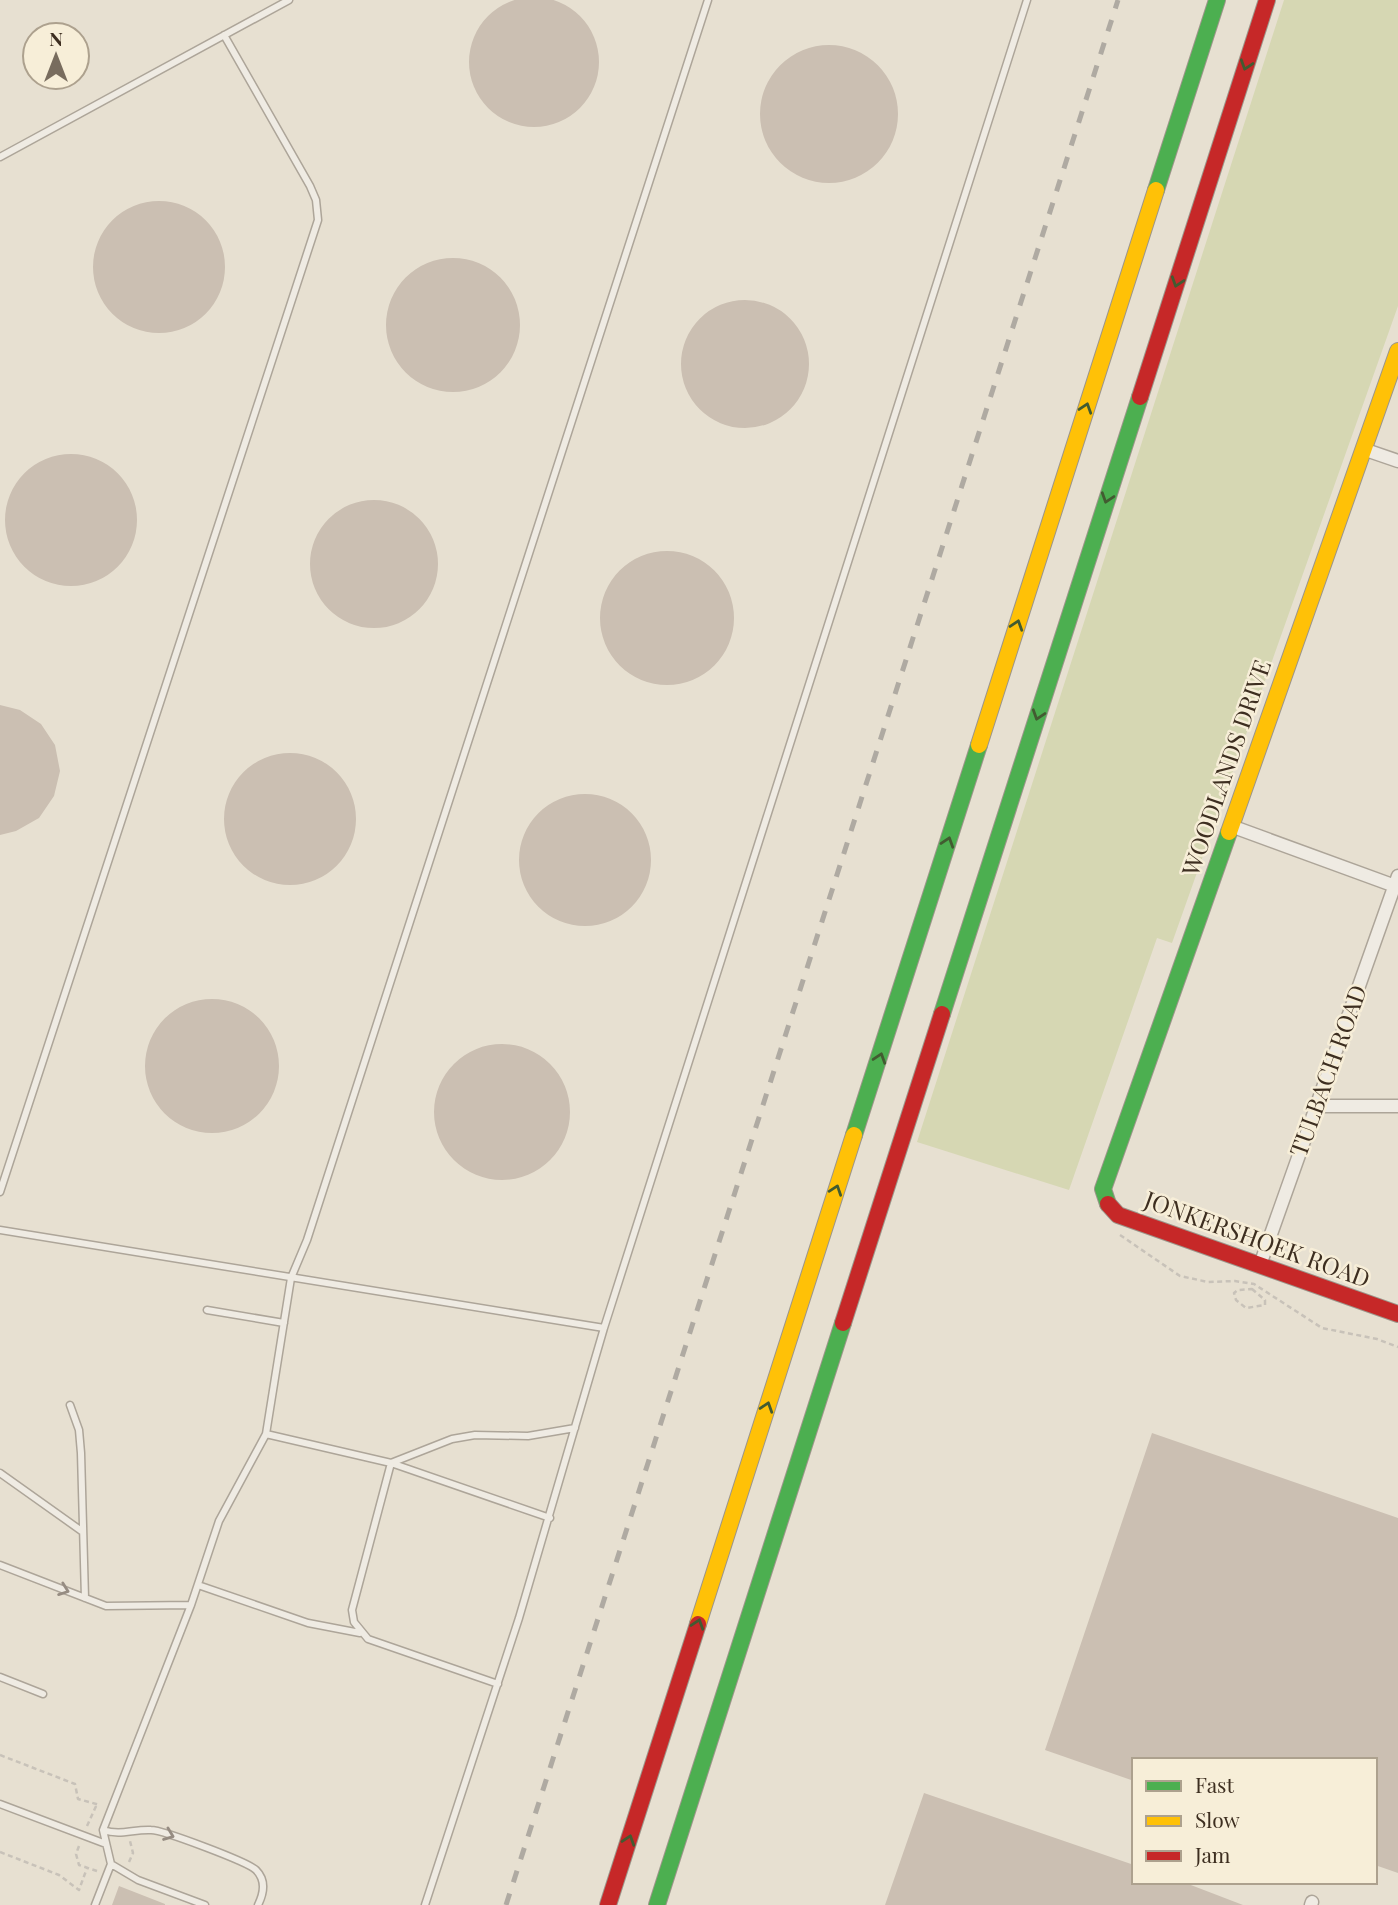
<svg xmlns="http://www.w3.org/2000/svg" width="1398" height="1905" viewBox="0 0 1398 1905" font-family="'Playfair Display',serif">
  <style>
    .green { fill: #d6d7b3 }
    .building { fill: #cbbfb2 }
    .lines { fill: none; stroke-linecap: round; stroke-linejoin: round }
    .lane-casing { stroke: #ada599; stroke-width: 9 }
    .street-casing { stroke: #ada599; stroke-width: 15 }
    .fast-casing { stroke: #9c958a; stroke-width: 18 }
    .slow-casing { stroke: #9c958a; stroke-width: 18 }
    .jam-casing { stroke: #9c958a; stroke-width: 18 }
    .path { stroke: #c8c2b9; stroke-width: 2.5; stroke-dasharray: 5 3.5; stroke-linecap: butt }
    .lane { stroke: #efebe3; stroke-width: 6 }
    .street { stroke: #efebe3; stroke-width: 12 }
    .fast { stroke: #4caf50; stroke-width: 16 }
    .slow { stroke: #ffc107; stroke-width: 16 }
    .jam { stroke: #c62828; stroke-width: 16 }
    .rail { stroke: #afaaa2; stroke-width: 5; stroke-dasharray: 12 12; stroke-linecap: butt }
    .oneway { stroke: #425b31 }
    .oneway2 { stroke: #968c82 }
    .labels { text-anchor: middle; stroke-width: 5; stroke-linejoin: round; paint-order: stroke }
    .street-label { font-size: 24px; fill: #3d2e20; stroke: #f7eed8 }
  </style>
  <rect width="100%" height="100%" fill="#e7e0d1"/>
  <path class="green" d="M1284,0H1398V306L1172,943L1157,938L1069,1190L917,1142Z"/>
  <path class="building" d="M469 62a65 65 0 1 1 130 0a65 65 0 1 1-130 0Z
    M760 114a69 69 0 1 1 138 0a69 69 0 1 1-138 0Z
    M93 267a66 66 0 1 1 132 0a66 66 0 1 1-132 0Z
    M386 325a67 67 0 1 1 134 0a67 67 0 1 1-134 0Z
    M681 364a64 64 0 1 1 128 0a64 64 0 1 1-128 0Z
    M5 520a66 66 0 1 1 132 0a66 66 0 1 1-132 0Z
    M310 564a64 64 0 1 1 128 0a64 64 0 1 1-128 0Z
    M600 618a67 67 0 1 1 134 0a67 67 0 1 1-134 0Z
    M0,705L20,710L41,724L55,745L60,771L54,796L39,818L16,831L0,835Z
    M224 819a66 66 0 1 1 132 0a66 66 0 1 1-132 0Z
    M519 860a66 66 0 1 1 132 0a66 66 0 1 1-132 0Z
    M145 1066a67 67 0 1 1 134 0a67 67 0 1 1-134 0Z
    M434 1112a68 68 0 1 1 136 0a68 68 0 1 1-136 0Z
    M1152,1433L1398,1518V1873L1375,1865V1760H1134V1781L1045,1750Z
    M924,1793L1134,1865V1882H1183L1243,1905H885Z
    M119,1886L165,1904V1905H112Z"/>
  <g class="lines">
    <g class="lane-casing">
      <path id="lane" d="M0,157L289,0
        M0,1192L318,220L316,200L310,186L224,35
        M0,1230L604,1328
        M207,1310L284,1323
        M70,1405L79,1430L81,1453L85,1598
        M266,1434L391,1463L550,1518
        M0,1473L83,1532
        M0,1565L106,1606L191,1605
        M198,1585L308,1623L360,1633
        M0,1677L43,1694
        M498,1684L368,1639L354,1622L352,1610L391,1463L452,1439L475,1435L528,1436L575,1428
        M0,1804L106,1844
        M103,1830C121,1836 133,1829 151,1830C163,1830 248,1862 256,1870C266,1880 264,1893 258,1905
        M111,1864L138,1880L205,1905
        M95,1905L111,1864L103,1830L191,1605L219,1521L266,1434L291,1278L307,1240L708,0
        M425,1905L519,1618L604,1328L1027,0"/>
    </g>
    <g class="street-casing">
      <path id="street" d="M1363,449L1398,461
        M1231,826L1395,886
        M1316,1106H1398
        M1260,1265L1398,876
        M1311,1905L1312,1902"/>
    </g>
    <g class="fast-casing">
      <path id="fast" d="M1156,190L1217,0
        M942,1014L1140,397
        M854,1135L979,745
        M1108,1204L1103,1189L1229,832
        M657,1905L843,1323"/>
    </g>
    <g class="slow-casing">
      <path id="slow" d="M979,745L1156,190
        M1229,832L1398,351
        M698,1624L854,1135"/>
    </g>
    <g class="jam-casing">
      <path id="jam" d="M1140,397L1267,0
        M1108,1204L1118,1215L1398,1314
        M843,1323L942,1014
        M608,1905L698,1624"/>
    </g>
    <path class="path" d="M1120,1235L1180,1276L1208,1282L1235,1281L1254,1284L1322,1328L1377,1339L1398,1347
      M1252,1289L1265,1300V1305L1246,1308L1236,1300L1234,1293L1238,1290Z
      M0,1755L75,1784L78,1799L100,1805
      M87,1826L97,1804
      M79,1846L76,1854L79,1865L97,1871
      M0,1852L59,1875L79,1890L87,1868
      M129,1862L133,1853L130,1841"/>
    <use href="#lane" class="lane"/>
    <use href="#street" class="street"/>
    <use href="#fast" class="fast"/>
    <use href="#slow" class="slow"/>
    <use href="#jam" class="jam"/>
    <path class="rail" d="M506,1905L1118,0"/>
  </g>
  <defs><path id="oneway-chevron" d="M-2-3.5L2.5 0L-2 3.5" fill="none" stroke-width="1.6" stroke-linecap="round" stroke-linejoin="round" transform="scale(1.75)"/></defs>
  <g class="oneway">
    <use href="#oneway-chevron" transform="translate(1246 65) rotate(108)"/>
    <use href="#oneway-chevron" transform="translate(1177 282) rotate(108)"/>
    <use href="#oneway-chevron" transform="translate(1086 408) rotate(-72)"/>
    <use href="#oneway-chevron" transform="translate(1107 498) rotate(108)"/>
    <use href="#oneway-chevron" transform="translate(1017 625) rotate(-72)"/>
    <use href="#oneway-chevron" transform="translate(1038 715) rotate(108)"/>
    <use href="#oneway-chevron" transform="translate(948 842) rotate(-72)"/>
    <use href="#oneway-chevron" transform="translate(880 1058) rotate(-72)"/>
    <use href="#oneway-chevron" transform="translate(836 1190) rotate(-71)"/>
    <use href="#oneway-chevron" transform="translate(767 1407) rotate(-72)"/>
    <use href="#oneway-chevron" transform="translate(698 1624) rotate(-72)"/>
    <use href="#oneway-chevron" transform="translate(629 1840) rotate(-72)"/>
  </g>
  <g class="oneway2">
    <use href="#oneway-chevron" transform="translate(64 1590) rotate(20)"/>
    <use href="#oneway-chevron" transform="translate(169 1835) rotate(21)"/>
  </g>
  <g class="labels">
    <g class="street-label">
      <text transform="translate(1227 768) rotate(-71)" y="8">WOODLANDS DRIVE</text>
      <text transform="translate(1329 1071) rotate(-70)" y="8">TULBACH ROAD</text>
      <text transform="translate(1257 1240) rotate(20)" y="8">JONKERSHOEK ROAD</text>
    </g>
  </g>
  <rect x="1132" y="1758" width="245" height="126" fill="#f7eed8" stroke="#ada18e" stroke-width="2"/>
  <rect x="1146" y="1781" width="35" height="10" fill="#4caf50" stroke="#ada18e" stroke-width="2"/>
  <text x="1195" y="1793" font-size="21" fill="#3d2e20">Fast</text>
  <rect x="1146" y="1816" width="35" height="10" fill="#ffc107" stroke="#ada18e" stroke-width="2"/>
  <text x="1195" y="1828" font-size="21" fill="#3d2e20">Slow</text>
  <rect x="1146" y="1851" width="35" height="10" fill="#c62828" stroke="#ada18e" stroke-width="2"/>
  <text x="1195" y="1863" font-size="21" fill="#3d2e20">Jam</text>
  <g transform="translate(56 56)"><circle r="33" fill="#f7eed8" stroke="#ada18e" stroke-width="2"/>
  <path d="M0-5L12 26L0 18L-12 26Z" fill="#786c5e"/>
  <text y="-10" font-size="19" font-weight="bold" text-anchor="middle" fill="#3d2e20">N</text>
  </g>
</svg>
